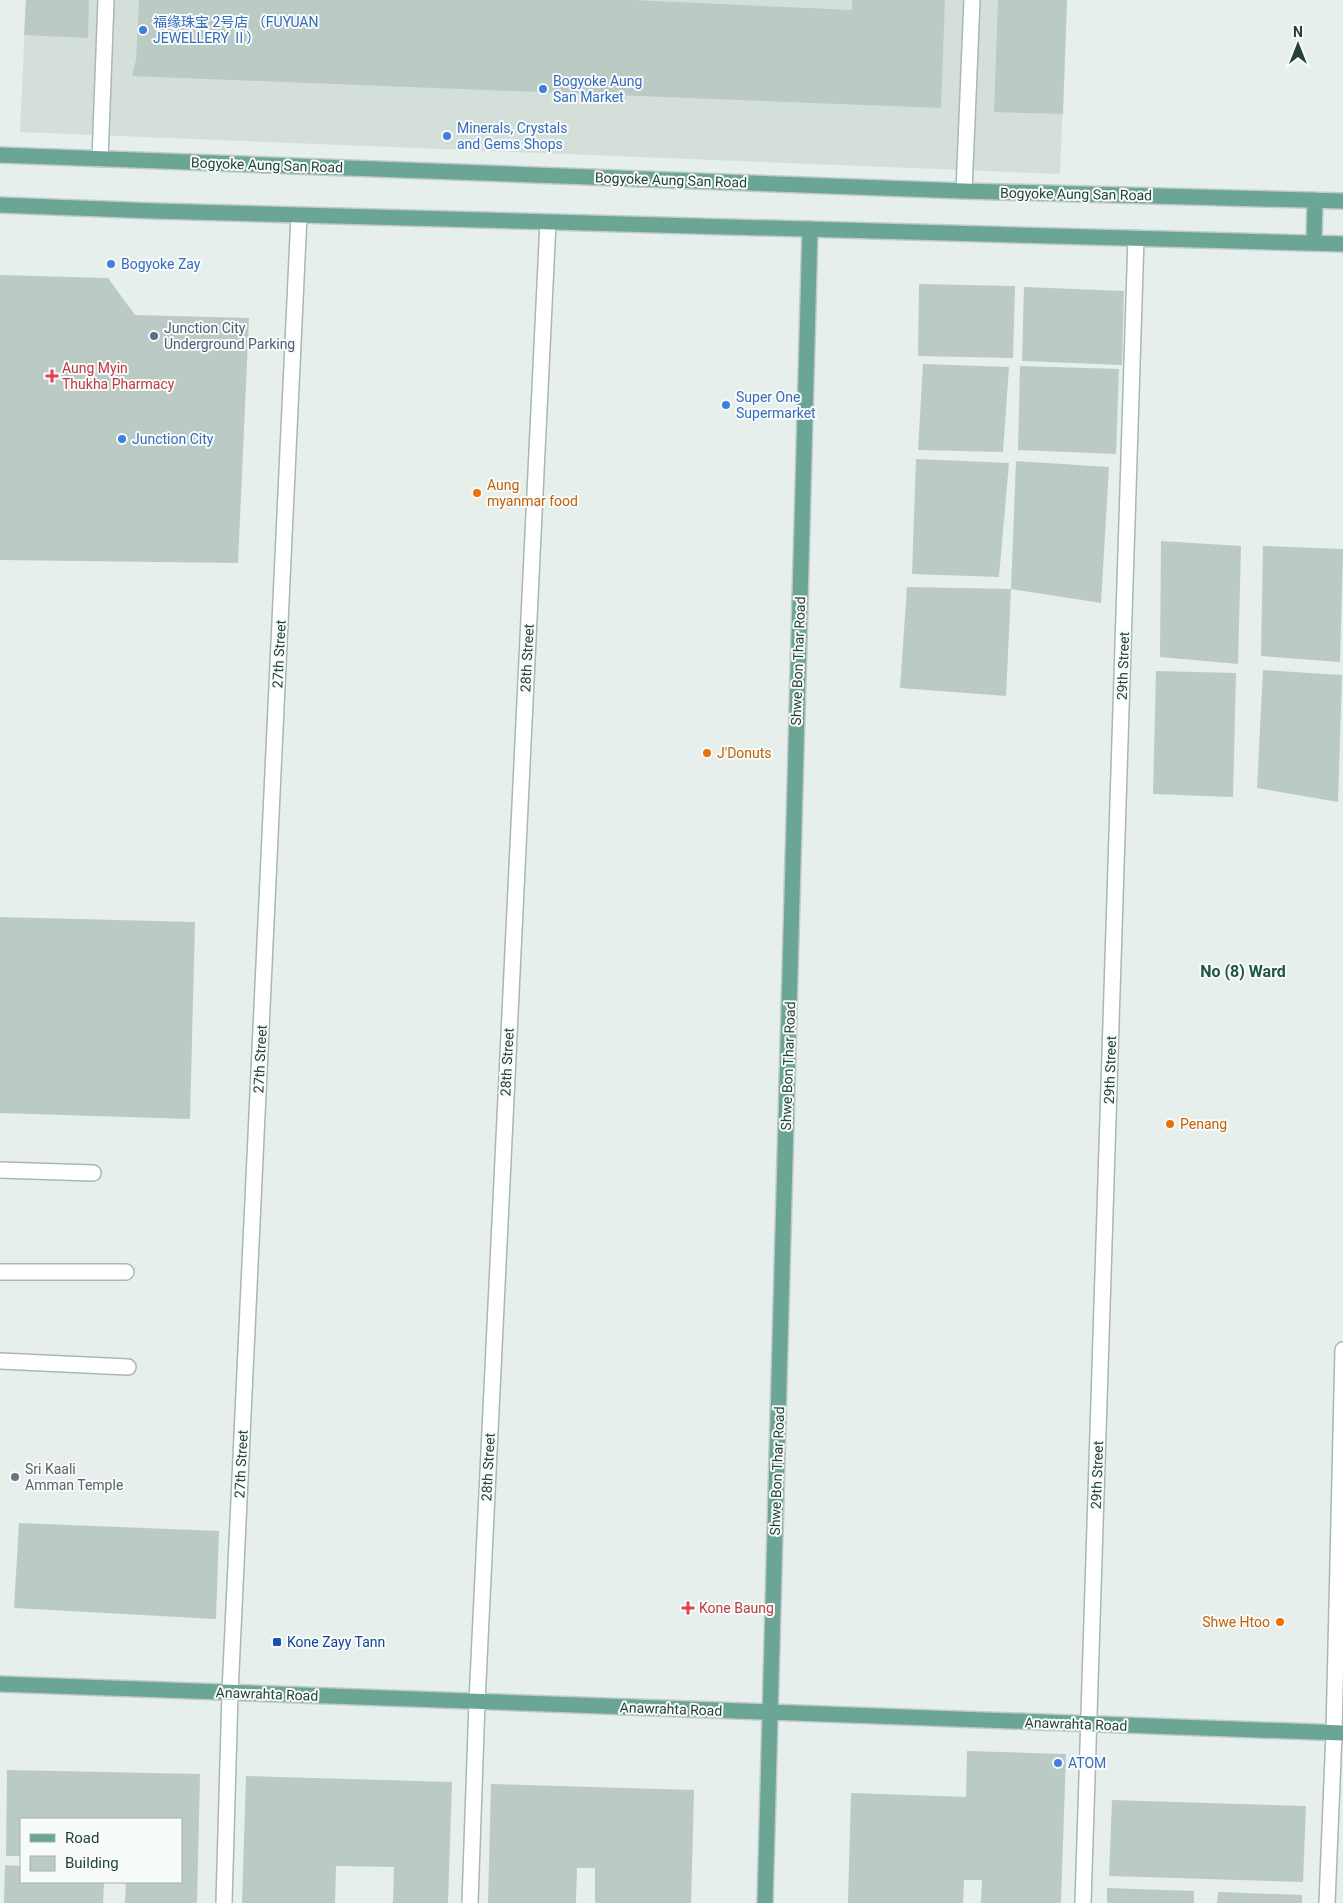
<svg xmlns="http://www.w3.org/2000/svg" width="1343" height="1903" viewBox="0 0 1343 1903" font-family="Roboto,'Noto Sans SC',sans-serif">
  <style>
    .built { fill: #d4dfda }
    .building { fill: #bbcac4 }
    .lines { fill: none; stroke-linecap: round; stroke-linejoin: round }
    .minor-casing { stroke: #a8b8b2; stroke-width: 18 }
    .major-casing { stroke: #c2cac8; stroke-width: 18 }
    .minor { stroke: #fff; stroke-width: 15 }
    .major { stroke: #6aa596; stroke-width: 15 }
    .shop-dot { fill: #3f7fe0; stroke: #f7fbf9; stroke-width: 2 }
    .service-dot { fill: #5c6f8a; stroke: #f7fbf9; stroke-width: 2 }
    .health-dot { fill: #e0444e; stroke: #f7fbf9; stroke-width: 2 }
    .food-dot { fill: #e8710a; stroke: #f7fbf9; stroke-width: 2 }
    .worship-dot { fill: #6b7280; stroke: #f7fbf9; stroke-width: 2 }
    .transit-dot { fill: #1a4fb4; stroke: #f7fbf9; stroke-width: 2 }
    .labels { text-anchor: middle; stroke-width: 4; stroke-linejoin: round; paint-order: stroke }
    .shop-label { font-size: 14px; fill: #366cbe; stroke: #f7fbf9; text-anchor: start }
    .street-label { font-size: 14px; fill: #24423a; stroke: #f7fbf9 }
    .service-label { font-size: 14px; fill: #4e5e75; stroke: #f7fbf9; text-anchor: start }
    .health-label { font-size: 14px; fill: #be3a42; stroke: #f7fbf9; text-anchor: start }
    .food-label { font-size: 14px; fill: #c56008; stroke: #f7fbf9; text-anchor: start }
    .worship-label { font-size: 14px; fill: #5b616d; stroke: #f7fbf9; text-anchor: start }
    .transit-label { font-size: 14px; fill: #164399; stroke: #f7fbf9; text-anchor: start }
    .quarter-label { font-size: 16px; font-weight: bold; fill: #1f5548; stroke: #f7fbf9 }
  </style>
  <rect width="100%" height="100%" fill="#e6efeb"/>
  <path class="built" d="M26,0H1067L1060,174L20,132Z"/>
  <path class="building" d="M26,0H89L88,38L24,35Z
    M139,0H633L852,10V0H945L941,108L132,76L136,60Z
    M998,0H1067L1063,114L994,112Z
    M0,275L108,278L135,315L249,318L238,563L0,560Z
    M919,284L1015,286L1013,358L918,356Z
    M1024,287L1124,291L1122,365L1022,361Z
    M923,364L1009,367L1003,452L918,450Z
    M1020,366L1119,369L1116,454L1018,450Z
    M916,459L1009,463L999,577L912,574Z
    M1016,461L1109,467L1101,603L1011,589Z
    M1161,541L1241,546L1238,664L1160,657Z
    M1263,546L1343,549L1340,662L1261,656Z
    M907,587L1011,589L1006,696L900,688Z
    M1263,670L1342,675L1338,802L1257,788Z
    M1156,671L1236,673L1233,797L1153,794Z
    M0,917L195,922L190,1119L0,1113Z
    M19,1523L219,1531L216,1619L14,1608Z
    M967,1751L1066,1754L1061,1903H981L982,1880H964L963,1903H848L851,1793L966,1797Z
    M7,1770L200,1774L197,1903H125L126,1882H181V1819H21V1856H6Z
    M246,1776L452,1782L448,1903H393L394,1867L336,1866L335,1903H242Z
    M491,1784L694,1790L691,1903H595V1868H577L576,1903H488Z
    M1112,1800L1306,1806L1303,1882L1109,1876Z
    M5,1865L21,1866V1882H104L103,1903H4Z
    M1107,1888L1194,1891V1903H1107Z
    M1218,1892L1302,1895V1903H1217Z"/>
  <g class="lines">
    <g class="minor-casing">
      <path id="minor" d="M100,159L106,0
        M964,191L972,0
        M0,1170L93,1173
        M0,1272H126
        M0,1361L128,1367
        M224,1903L230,1693L299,215
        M470,1903L477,1702L548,222
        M1083,1903L1136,238
        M1327,1903L1334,1733L1343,1350"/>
    </g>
    <g class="major-casing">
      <path id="major" d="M0,155L964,191L1343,201
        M0,205L155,211L1343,244
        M1314,243L1315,200
        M0,1684L1343,1733
        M765,1903L810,229"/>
    </g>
    <use href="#minor" class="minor"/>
    <use href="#major" class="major"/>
  </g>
  <g class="shop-dot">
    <circle cx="143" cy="30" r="5"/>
    <circle cx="543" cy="89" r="5"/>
    <circle cx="447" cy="136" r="5"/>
    <circle cx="111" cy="264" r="5"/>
    <circle cx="726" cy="405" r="5"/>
    <circle cx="122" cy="439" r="5"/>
    <circle cx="1058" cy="1763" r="5"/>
  </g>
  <circle class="service-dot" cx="154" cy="336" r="5"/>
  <g class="health-dot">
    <path d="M49.5 368.5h5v5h5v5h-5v5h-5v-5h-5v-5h5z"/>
    <path d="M685.5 1600.5h5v5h5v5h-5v5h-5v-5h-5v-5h5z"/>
  </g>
  <g class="food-dot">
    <circle cx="477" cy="493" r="5"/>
    <circle cx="707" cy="753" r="5"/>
    <circle cx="1170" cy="1124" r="5"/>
    <circle cx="1280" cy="1622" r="5"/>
  </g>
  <circle class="worship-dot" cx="15" cy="1477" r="5"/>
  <rect class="transit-dot" x="272" y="1637" width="10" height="10" rx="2.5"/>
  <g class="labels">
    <g class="shop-label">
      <text x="153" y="27">福缘珠宝 2号店 （FUYUAN<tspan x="153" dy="16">JEWELLERY Ⅱ）</tspan></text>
      <text x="553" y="86">Bogyoke Aung<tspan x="553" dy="16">San Market</tspan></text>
      <text x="457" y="133">Minerals, Crystals<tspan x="457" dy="16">and Gems Shops</tspan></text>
      <text x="121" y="269">Bogyoke Zay</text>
      <text x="736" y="402">Super One<tspan x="736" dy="16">Supermarket</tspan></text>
      <text x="132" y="444">Junction City</text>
      <text x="1068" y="1768">ATOM</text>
    </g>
    <g class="street-label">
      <text transform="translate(267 165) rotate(2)" y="5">Bogyoke Aung San Road</text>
      <text transform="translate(671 180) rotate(2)" y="5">Bogyoke Aung San Road</text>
      <text transform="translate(1076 194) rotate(1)" y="5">Bogyoke Aung San Road</text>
      <text transform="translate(279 654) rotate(-87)" y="5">27th Street</text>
      <text transform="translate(527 658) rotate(-87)" y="5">28th Street</text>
      <text transform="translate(798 661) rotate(-88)" y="5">Shwe Bon Thar Road</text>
      <text transform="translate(1123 666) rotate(-88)" y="5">29th Street</text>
      <text transform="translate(260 1059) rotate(-87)" y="5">27th Street</text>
      <text transform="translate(507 1062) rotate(-87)" y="5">28th Street</text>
      <text transform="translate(788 1066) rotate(-88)" y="5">Shwe Bon Thar Road</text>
      <text transform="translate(1110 1070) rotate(-88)" y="5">29th Street</text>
      <text transform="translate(241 1464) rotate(-87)" y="5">27th Street</text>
      <text transform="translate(488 1467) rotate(-87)" y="5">28th Street</text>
      <text transform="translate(777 1471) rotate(-88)" y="5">Shwe Bon Thar Road</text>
      <text transform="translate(1097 1475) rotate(-88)" y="5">29th Street</text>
      <text transform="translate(267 1694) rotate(2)" y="5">Anawrahta Road</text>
      <text transform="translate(671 1709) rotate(2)" y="5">Anawrahta Road</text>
      <text transform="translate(1076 1724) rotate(2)" y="5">Anawrahta Road</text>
    </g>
    <g class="service-label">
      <text x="164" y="333">Junction City<tspan x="164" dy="16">Underground Parking</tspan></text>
    </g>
    <g class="health-label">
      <text x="62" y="373">Aung Myin<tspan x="62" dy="16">Thukha Pharmacy</tspan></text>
      <text x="699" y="1613">Kone Baung</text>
    </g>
    <g class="food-label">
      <text x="487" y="490">Aung<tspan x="487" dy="16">myanmar food</tspan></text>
      <text x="717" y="758">J'Donuts</text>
      <text x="1180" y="1129">Penang</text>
      <text x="1270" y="1627" text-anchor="end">Shwe Htoo</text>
    </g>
    <g class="worship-label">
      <text x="25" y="1474">Sri Kaali<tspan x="25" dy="16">Amman Temple</tspan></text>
    </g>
    <g class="transit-label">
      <text x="287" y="1647">Kone Zayy Tann</text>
    </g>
    <g class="quarter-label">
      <text x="1243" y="977">No (8) Ward</text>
    </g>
  </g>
  <rect x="20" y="1818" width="162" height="65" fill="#f7fbf9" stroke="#a3b1ad"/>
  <rect x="30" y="1834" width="25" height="8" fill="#6aa596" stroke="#a3b1ad"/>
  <text x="65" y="1843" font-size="15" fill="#24423a">Road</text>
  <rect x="30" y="1856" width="25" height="15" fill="#bbcac4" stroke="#a3b1ad"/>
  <text x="65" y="1868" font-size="15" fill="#24423a">Building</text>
  <g transform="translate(1298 45)" stroke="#f7fbf9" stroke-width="4" paint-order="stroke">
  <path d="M0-4L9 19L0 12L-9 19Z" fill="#24423a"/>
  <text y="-8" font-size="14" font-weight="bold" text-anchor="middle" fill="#24423a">N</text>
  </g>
</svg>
